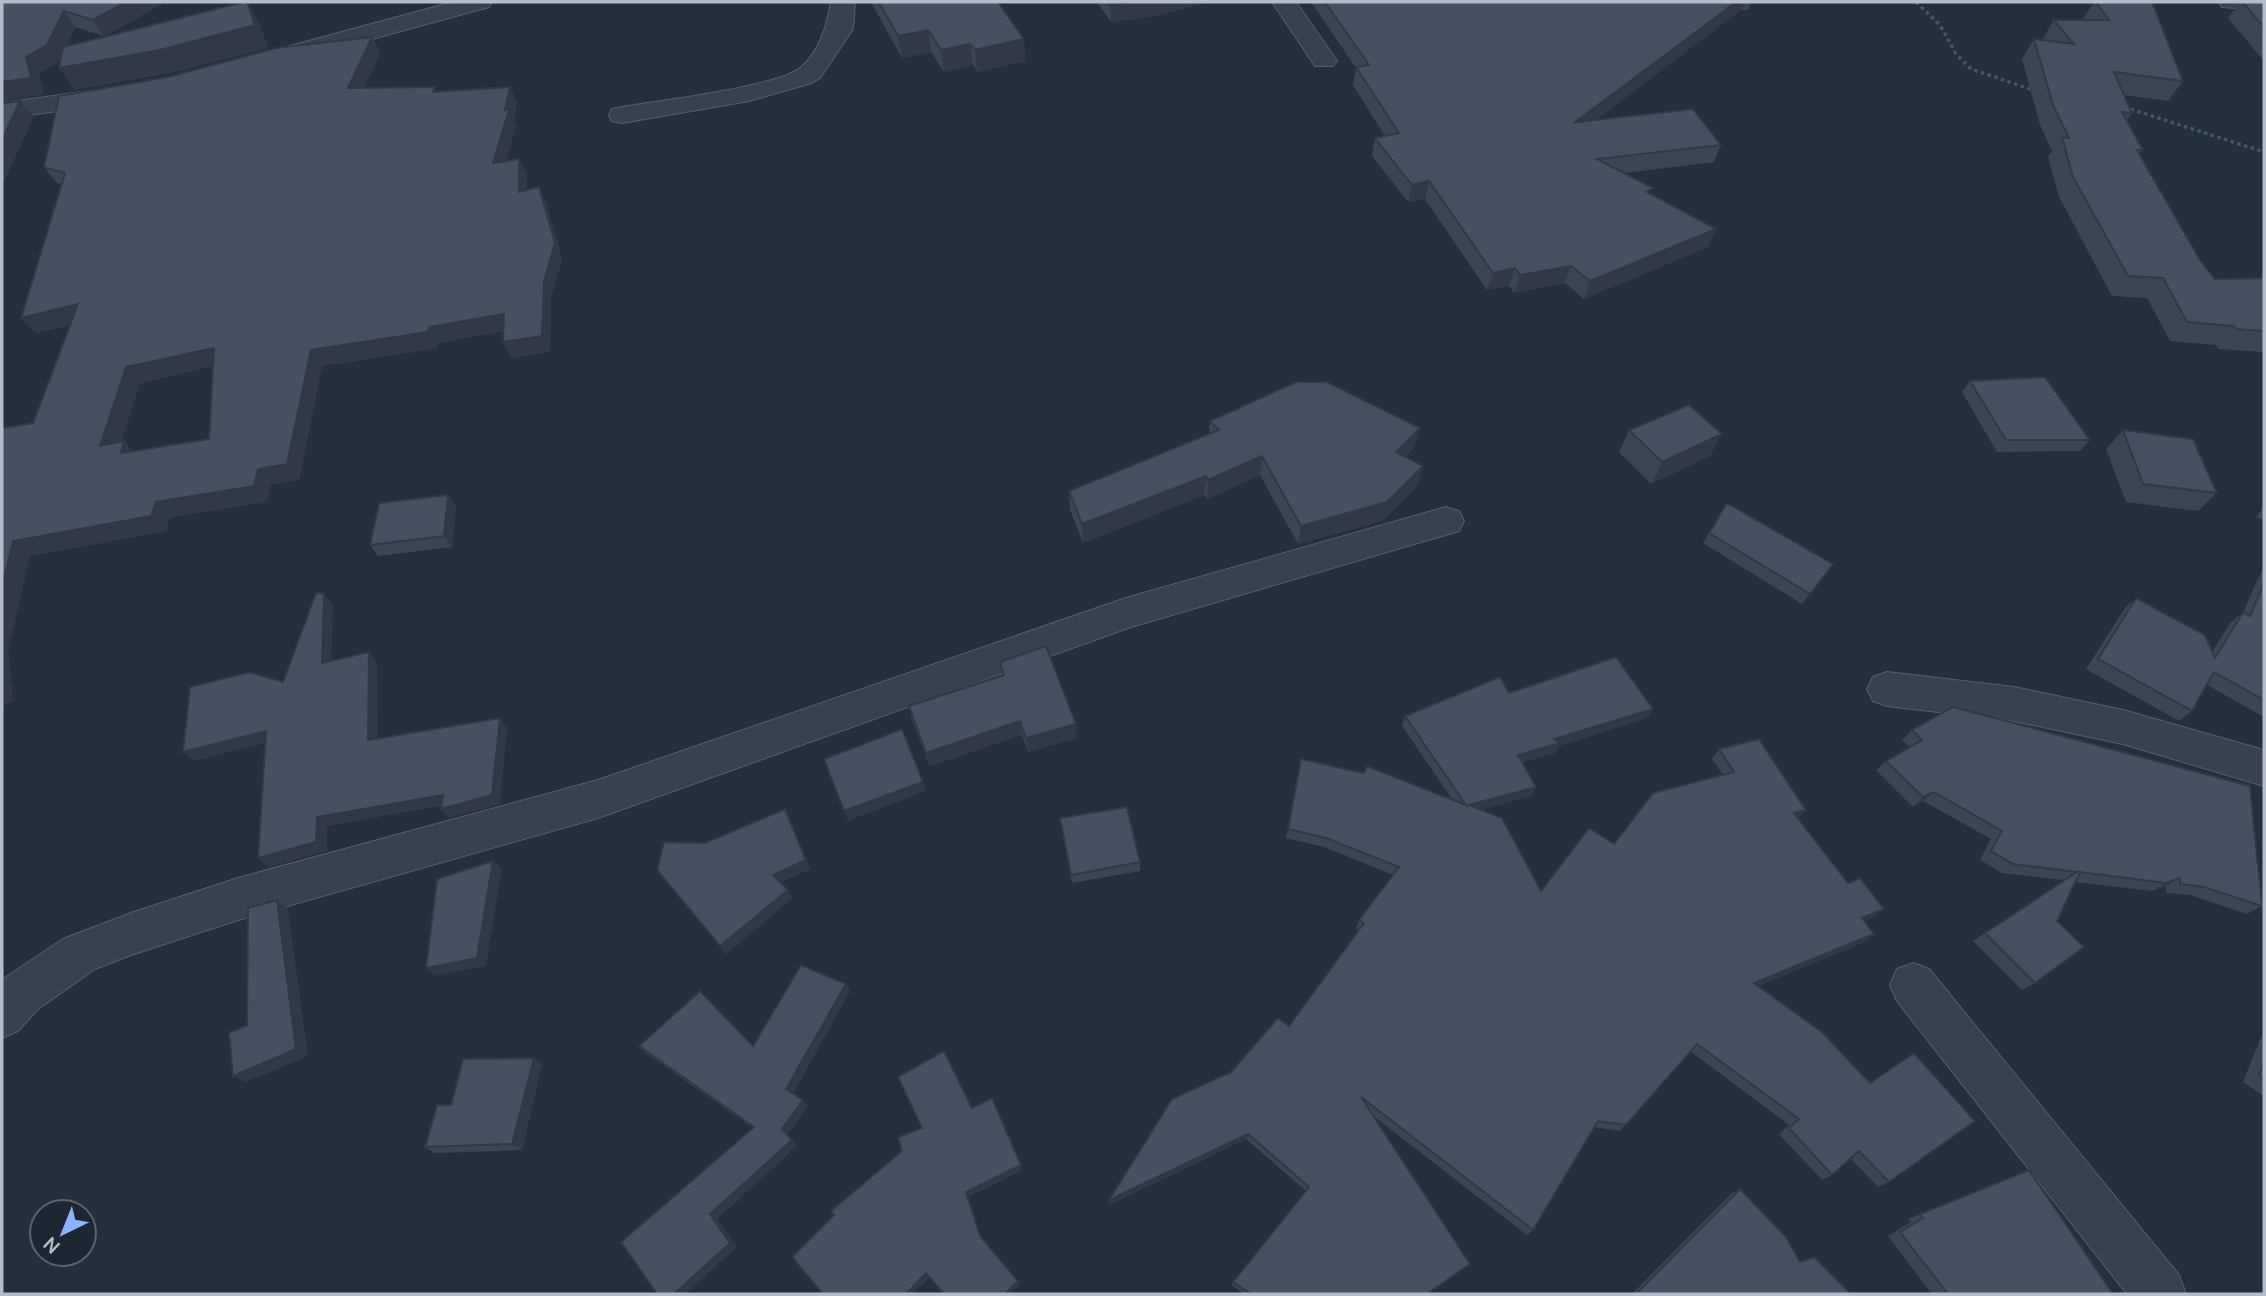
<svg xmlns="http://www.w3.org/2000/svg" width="2266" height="1296" viewBox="0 0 2266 1296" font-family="Manrope,sans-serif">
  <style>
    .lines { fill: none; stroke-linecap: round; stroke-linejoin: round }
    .minor-casing { stroke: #565f6c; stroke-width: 2 }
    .path { stroke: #44595c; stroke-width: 3.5; stroke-dasharray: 3.5 3.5; stroke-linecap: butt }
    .minor { fill: #38414e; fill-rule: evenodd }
    .wall { fill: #3b4654; fill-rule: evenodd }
    .shaded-wall { fill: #303945 }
    .building { fill: #455162; stroke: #303945; stroke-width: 2; fill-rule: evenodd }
  </style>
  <rect width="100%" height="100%" fill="#242f3e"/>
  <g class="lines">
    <g class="minor-casing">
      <path id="minor" d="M453,2H492L489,7L288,62L279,59L275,54L279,49Z
        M831,2H855L853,29L820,78L812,83L749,101L622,123L612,121L609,115L612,109L622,107C658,101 776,87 800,68C820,52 827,25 831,2Z
        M1272,2H1296L1337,61L1333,66H1315Z
        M2219,2H2264V10L2222,7Z
        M111,88L120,90L124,96L120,102L2,119V103Z
        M1446,507L1459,511L1464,521L1459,531L1131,627L598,818L238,920L131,955L95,969L38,1009L18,1031L2,1038V981L6,977L63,939L131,913L238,878L598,780L1126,598Z
        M1887,672L2014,687L2123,710L2264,750V786L2123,744L2014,721L1887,706L1873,701L1867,689L1873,677Z
        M1913,963L1929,969L2179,1275L2186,1294H2127L1897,1001L1890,985L1897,969Z"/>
    </g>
    <path class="path" d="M1916,2L1940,25L1956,54L1971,69L2036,91
      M2124,107L2264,152"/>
    <use href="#minor" class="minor"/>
  </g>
  <path class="wall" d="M2,2H166L105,36L259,23L268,48L174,72L75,90L59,68L61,59L59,62L39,74L44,94L2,101ZM75,27L104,36L67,46Z
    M871,2H998L1026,61L977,72L973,65L944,72L931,52L902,58Z
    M1097,2H1210L1149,17L1111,22Z
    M1311,2H1751L1748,10H1741L1596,120L1721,145L1714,162L1624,173L1651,194L1716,229L1708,247L1584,299L1565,283L1514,293L1509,286L1487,290L1425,199L1408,202L1372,156L1375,138L1385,136L1353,85L1356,68Z
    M2094,2H2142L2183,81L2168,101L2123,95L2132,113L2126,121L2143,150L2139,155L2200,260L2215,279L2264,278V352L2218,349L2216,345L2170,341L2147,298L2112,296L2059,197L2048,157L2052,151L2040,125L2022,59L2034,39L2042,40L2054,20H2084L2083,19Z
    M2240,2H2264V61L2228,18Z
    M372,37L380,53L364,88L437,92L510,87L517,103L514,119L516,126L506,161L527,175V190L546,203L562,259L551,297L550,352L511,358L503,331L439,343L437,348L322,366L299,480L271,484L267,502L170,517L166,531L30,556L8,650L13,701L2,706V428L33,423L70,325L36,333L21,318L62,184L57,183L44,167L168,77ZM213,366L209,439L133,451L124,441L121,442L140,383Z
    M1970,381L2090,440L2080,451L1997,452L1962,392Z
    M1210,421L1414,447L1406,457L1418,485L1382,521L1298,544L1260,475L1207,499L1204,495L1083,543L1070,510L1069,491L1209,435Z
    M1629,430L1710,456L1651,484L1619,452Z
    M2123,430L2217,493L2198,511L2126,502L2106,449Z
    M1727,503L1833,564L1802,604L1703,543Z
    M2264,505V519L2256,518Z
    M456,506L452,547L378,556L370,545Z
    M2264,566V717L2207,685L2192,711L2179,721L2086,669L2125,608L2136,598L2212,652L2230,623L2243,612Z
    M1000,662L1077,738L1028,752L1022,735L930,766L912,720L909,706L1002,676Z
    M1509,693L1653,709L1647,718L1559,746L1555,753L1522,762L1536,787L1531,796L1480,810L1541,891L1723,775L1712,759L1719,749L1798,818L1874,917L1864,921L1874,934L1864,942L1758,986L1870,1082L1914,1053L1889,1182L1878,1187L1851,1159L1832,1175L1822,1180L1779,1134L1789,1125L1690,1051L1626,1125L1619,1131L1594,1127L1533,1230L1527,1235L1372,1115L1427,1294H1244L1232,1285L1233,1282L1306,1191L1246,1139L1109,1205L1231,1072L1289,1026L1359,930L1356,928L1359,920L1393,875L1324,847L1286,838L1301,759L1452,799L1402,726L1405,716Z
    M1912,730L2262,906L2247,914L2190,895L2166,893V886L2152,891L2076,882L2057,921L2035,983L2022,990L1973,941L2064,880L2002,873L1980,860L1991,839L1923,801L1913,807L1876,770L1886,761L1910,747L1902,740Z
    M785,809L810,869L780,882L792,898L726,954L657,870L705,843Z
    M1060,818L1140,862V871L1072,883Z
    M846,984L850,991L793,1093L808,1106L787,1135L797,1146L717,1219L737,1247L685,1294H657L753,1128L646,1053L639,1046H753Z
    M2264,1036V1096L2243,1082L2261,1037Z
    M534,1058L542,1064L522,1150L435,1153L425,1147L451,1105Z
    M2029,1170L2113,1294H1932L1888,1236L1911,1222L1908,1219Z
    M1740,1189L1800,1262L1851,1294H1632L1731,1194Z"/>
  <path class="shaded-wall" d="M126,2H166L104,36L93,20Z
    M247,2L259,23L268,48L174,72L75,90L59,68Z
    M1134,2H1210L1149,17L1111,22L1110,5Z
    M1736,2H1745L1741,10L1570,140L1575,122Z
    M64,11L75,27L59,62L39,74L44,94L2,101V82Z
    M928,30L931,52L902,58L898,36Z
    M372,37L380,53L357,104L348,88Z
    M1024,39L1026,61L977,72L975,50Z
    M970,44L973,65L944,72L941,50Z
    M510,87L517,103L514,119L516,126L501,179L493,163Z
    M20,101L34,117L2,186V140Z
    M519,159L527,175V208L519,192Z
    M1429,181L1425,199L1408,202L1412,185Z
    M539,187L546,203L562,259L551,297L550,352L511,358L503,342Z
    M1716,229L1708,247L1584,299L1590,281Z
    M1571,266L1565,283L1514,293L1520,275Z
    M1515,268L1509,286L1487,290L1493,273Z
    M78,304L92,320L36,333L21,318Z
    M504,314L512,330L439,343L437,348L322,366L299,480L271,484L267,502L170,517L166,531L30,556L8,650L13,701L2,706V586L13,541L156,502L258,469L311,350Z
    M214,348L227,363L140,383L115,461L100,446L126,367Z
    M1420,428L1414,447L1392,471L1396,452Z
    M1722,434L1710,456L1651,484L1662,462Z
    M124,441L138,457L121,453Z
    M1262,456L1260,475L1207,499L1208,480Z
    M1423,466L1418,485L1382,521L1298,544L1301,526Z
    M1206,476L1204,495L1083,543L1082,524Z
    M448,495L456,506L452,547L444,536Z
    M324,594L333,605L331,674L322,663Z
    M369,652L377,662L378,749L368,740Z
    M1653,709L1647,718L1559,746L1555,753L1513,765L1518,755L1554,739Z
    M500,718L507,728L500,804L449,818L441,809Z
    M1020,721L1022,735L930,766L926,753Z
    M1076,724L1077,738L1028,752L1026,738Z
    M266,731L276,740L195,761L183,752Z
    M923,782L926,791L848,821L844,811Z
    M1536,787L1531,796L1464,815L1469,805Z
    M1934,792L1923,801L1913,807L1923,797Z
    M443,795L452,804L327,826V851L269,867L258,858L317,817Z
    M785,809L810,869L778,883L773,875Z
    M1806,810L1798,819L1794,813Z
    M493,861L502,869L486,966L435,976L426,968Z
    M2180,878L2166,886L2152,891L2166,883Z
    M788,890L792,898L726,954L720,946Z
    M277,900L288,909L308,1056L246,1082L233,1076L296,1049Z
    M1884,909L1874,917L1852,926L1862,918Z
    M1874,934L1864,942L1746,991L1754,983Z
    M846,984L850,991L791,1095L786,1089Z
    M534,1058L542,1064L522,1150L512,1144Z
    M803,1100L808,1106L787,1135L782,1129Z
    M1248,1134L1246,1139L1109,1205V1200Z
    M792,1140L797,1146L717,1219L737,1247L685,1294H674L710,1214Z
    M1021,1165L1022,1170L969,1197L982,1240L980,1236L966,1192Z
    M926,1273L930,1277L913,1294H906Z
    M1018,1281L1020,1284L1010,1294H1005Z"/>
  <path class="building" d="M2,2H126L93,20L64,11L47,45L26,57L31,78L2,82Z
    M244,2H247L255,25L160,50L59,68L63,47Z
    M879,2H998L1024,39L975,50L970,44L941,50L928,30L898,36Z
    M1108,2H1134L1110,5Z
    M1325,2H1736L1575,122L1693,109L1721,145L1597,159L1653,188L1647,192L1716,229L1590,281L1571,266L1520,275L1515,268L1493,273L1429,181L1412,185L1375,138L1399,133L1356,67L1369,65Z
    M2096,2H2152L2183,81L2114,72L2132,113L2122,112L2143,150H2137L2200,260L2215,279L2264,278V331L2236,329L2234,326L2187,322L2163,278L2128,276L2073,177L2062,137L2069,138L2053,105L2034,39L2074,44L2054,20H2109Z
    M2242,2H2264V27Z
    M372,37L348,88L435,87L433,92L510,87L505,110H509L493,163L519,159V192L539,187L555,243L544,281L542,336L503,342L504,314L429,327L428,332L311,350L287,464L258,469L254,486L156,502L151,516L13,541L2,586V428L33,423L78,304L21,318L65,173L44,167L59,96L168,77L276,48ZM214,348L209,439L121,453L124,441L100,446L126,367Z
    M20,101L2,140V103Z
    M2045,377L2090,440H2006L1970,381Z
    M1296,382H1327L1420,428L1396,452L1423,466L1387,502L1301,526L1262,456L1208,480L1206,476L1082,524L1069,491L1219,430L1210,421Z
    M1689,405L1722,434L1662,462L1629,430Z
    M2123,430L2193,439L2217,493L2143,484Z
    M448,495L444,536L370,545L379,503Z
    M1727,503L1833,564L1810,594L1709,533Z
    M2264,583V700L2214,672L2192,711L2098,659L2136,598L2205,635L2215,658L2243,612L2250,616Z
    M316,593L324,594L322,663L369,652L368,740L500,718L492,795L441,809L443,795L317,817L316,842L258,858L266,731L183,752L190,687L249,672L283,682Z
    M1046,646L1076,724L1026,738L1020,721L926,753L909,706L1004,675L1000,662Z
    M1616,657L1653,709L1554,739L1560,743L1518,755L1536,787L1469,805L1502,818L1541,891L1589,828L1614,844L1653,793L1734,772L1719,749L1759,739L1806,810L1794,813L1848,883L1860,878L1884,909L1862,918L1874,934L1754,983L1822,1032L1870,1083L1914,1053L1975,1121L1889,1182L1859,1151L1832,1175L1789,1128L1799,1119L1697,1044L1626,1125L1598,1121L1533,1230L1361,1097L1470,1264L1427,1294H1251L1233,1282L1309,1187L1248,1134L1109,1200L1172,1099L1231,1072L1278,1018L1289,1026L1364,923L1359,920L1399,867L1326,838L1288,829L1301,759L1364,773L1367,766L1466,805L1405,716L1500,677L1509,693Z
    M1953,707L2250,786L2262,906L2204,887L2180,884V878L2166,883L2080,872L2057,921L2084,947L2035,983L1985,933L2077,872L2013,864L1991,851L2002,831L1934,792L1923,797L1886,761L1922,740L1912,730Z
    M902,729L923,782L844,811L824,759Z
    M1127,807L1140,862L1071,875L1060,818Z
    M785,809L806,860L773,875L788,890L720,946L657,870L664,842L705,843Z
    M493,861L477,958L426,968L437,879Z
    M277,900L296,1049L233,1076L229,1033L247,1025L248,908Z
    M801,965L846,984L786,1089L803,1100L782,1129L792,1140L710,1214L730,1243L674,1294H657L621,1242L754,1127L639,1046L700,991L753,1046Z
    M944,1051L972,1108L992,1098L1021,1165L966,1192L980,1236L1018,1281L1005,1294H944L926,1273L906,1294H823L792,1257L834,1215L831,1211L902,1151L898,1137L922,1128L898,1077Z
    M534,1058L512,1144L425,1147L437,1105H451L463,1059Z
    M2264,1063V1079L2259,1075Z
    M2029,1170L2113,1294H1948L1900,1232L1923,1218L1920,1214Z
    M1740,1189L1786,1237L1800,1262L1814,1257L1851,1294H1636Z"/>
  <rect width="2266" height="1296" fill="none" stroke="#b4bcc9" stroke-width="7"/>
  <g transform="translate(63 1233) rotate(223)"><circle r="33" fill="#1d2633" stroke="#59626f" stroke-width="2"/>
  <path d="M0-5L12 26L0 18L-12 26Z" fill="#8ab4f8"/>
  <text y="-10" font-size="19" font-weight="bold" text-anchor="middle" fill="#b4bcc9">N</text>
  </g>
</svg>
